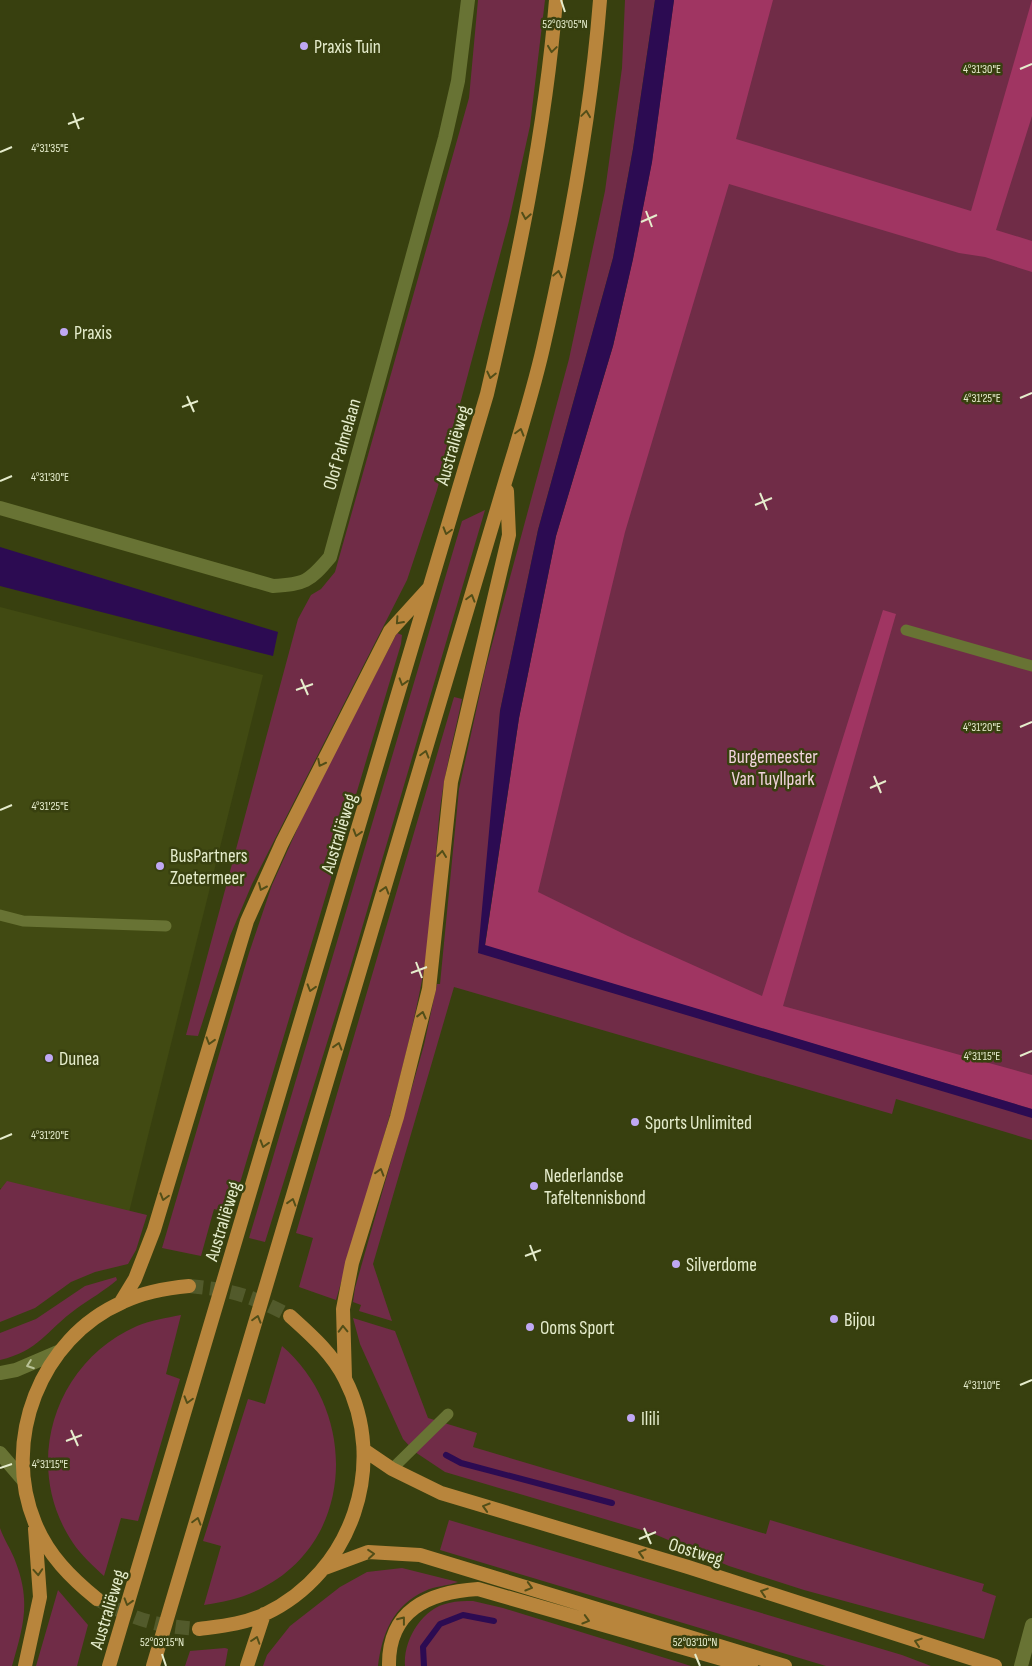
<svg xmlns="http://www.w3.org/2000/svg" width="1032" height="1666" viewBox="0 0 1032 1666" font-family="'Sofia Sans Condensed',sans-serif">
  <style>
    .built { fill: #414a12 }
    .green { fill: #702c47 }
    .forest { fill: #a03562 }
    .water { fill: #2c0b52 }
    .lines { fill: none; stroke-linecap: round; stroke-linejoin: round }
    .stream { stroke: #2c0b52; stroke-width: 6 }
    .primary-tunnel { stroke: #525a2b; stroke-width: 14; stroke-dasharray: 14 7; stroke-linecap: butt }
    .service { stroke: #687334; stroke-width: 11 }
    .minor { stroke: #687334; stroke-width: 14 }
    .tertiary { stroke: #687334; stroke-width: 14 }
    .secondary { stroke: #687334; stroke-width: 14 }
    .primary { stroke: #b8853c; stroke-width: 14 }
    .oneway { stroke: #524e18 }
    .oneway2 { stroke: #b9c297 }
    .ticks { fill: none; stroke: #e5eccc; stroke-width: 2 }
    .poi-dot { fill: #c0a8f4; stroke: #38400f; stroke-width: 2 }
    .labels { text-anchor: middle; stroke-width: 5; stroke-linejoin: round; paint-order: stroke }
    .poi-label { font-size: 19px; fill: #e5eccc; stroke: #38400f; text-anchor: start }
    .street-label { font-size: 19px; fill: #e5eccc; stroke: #38400f }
    .park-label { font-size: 19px; fill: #f1d3dc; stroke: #38400f }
    .ticks-label { font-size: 12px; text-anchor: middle; fill: #e5eccc; stroke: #38400f; stroke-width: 5; stroke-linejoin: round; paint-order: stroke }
  </style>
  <rect width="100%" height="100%" fill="#38400f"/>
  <path class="built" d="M0,607L263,675L127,1220L0,1188Z"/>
  <path class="green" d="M478,0H545L530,126L509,221L437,490L407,580L252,884L230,936L198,1036L186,1035L298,619L311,595L321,589L335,572L469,98Z
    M625,0H655L633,149L613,258L538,530L500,711L485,946L633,259L652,162L674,0H1032V1140L896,1099L892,1114L454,987L373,1264L392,1321L359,1311L361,1305L353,1302L355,1288L424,1045L437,984H440L459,789L485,670L569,359L605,191L622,68Z
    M485,510L349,972L265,1242L249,1238L462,521Z
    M397,633L402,635L401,644L231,1213L214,1209L201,1256L162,1248L249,953L272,885L313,794Z
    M454,697L462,699C454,738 443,777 439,818C434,870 433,923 423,975C402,1086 367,1192 336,1300L299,1287L313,1238L296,1233Z
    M7,1181L147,1215L136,1250L128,1264L95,1272L71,1282L35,1308L0,1322V1190Z
    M116,1277L117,1280C104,1291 90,1299 76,1309C47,1330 39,1351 0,1360V1333L36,1319L85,1286Z
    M181,1315L166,1374L180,1379L138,1521L121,1518L104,1576C93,1566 81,1555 73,1543C21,1466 54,1362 137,1326C151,1320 166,1318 181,1315Z
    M353,1318L395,1331L428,1418L477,1433L473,1447L766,1534L770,1520L984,1584L982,1591L996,1596L984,1639L804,1590L729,1566L652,1533L445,1472L415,1452L403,1439L360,1344Z
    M282,1346C358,1411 356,1540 262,1588C243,1598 224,1602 204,1605L221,1546L203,1541L248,1399L265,1404Z
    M449,1520L902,1655L931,1666H826L440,1550Z
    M0,1528C4,1540 12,1551 16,1563C31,1603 23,1627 12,1666H0Z
    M402,1568L458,1582C447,1586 435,1586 425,1591C393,1605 382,1634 378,1666H263L267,1655L290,1626L340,1587L367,1572Z
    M58,1590L88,1625L77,1666H36Z
    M473,1601L503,1608L691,1666H405C403,1640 422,1608 449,1603C457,1601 465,1601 473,1601Z
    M225,1648L228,1649L225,1666H185L190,1651Z"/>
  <path class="forest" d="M674,0H773L736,139L971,211L1032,0V116L996,230L1032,241V272L985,257L959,253L729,184L625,532L538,892L628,936L762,996L883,610L896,614L783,1006L1032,1075V1109L485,946L519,718L556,536L613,346L633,259L652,162Z"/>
  <path class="water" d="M655,0H674L652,162L633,259L613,346L556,536L519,718L485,945L1032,1109V1118L478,953L500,711L538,530L613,258L633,149Z
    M0,547L278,632L273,656L0,586Z"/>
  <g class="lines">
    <path class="stream" d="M446,1455L461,1463L612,1503
      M424,1666L423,1647L440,1624L463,1615L494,1621"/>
    <path class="primary-tunnel" d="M189,1286C233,1290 252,1296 290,1316
      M97,1599C136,1620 155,1626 199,1629"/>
    <path class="service" d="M906,630L1032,666
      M0,915L23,921L166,926
      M392,1469L448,1414"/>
    <path class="minor" d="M0,508L273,586C305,584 309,582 330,557L445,138L458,81L468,0"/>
    <path class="tertiary" d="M1021,1666L1032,1625"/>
    <path class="secondary" d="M0,1373L16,1370L58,1352
      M0,1453L24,1481"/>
    <path class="primary" d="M121,1302L135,1279L154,1230L247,921L282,843L390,631L429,588
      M345,1378L343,1309L352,1263L397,1117L429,989L451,782L509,535L507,491
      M364,1450L392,1469L441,1493L688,1567L995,1666
      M325,1568L368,1552L420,1555L785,1666
      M97,1599C71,1578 48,1555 35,1523C1,1441 40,1338 123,1302C144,1292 166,1288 189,1286
      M199,1629C221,1626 244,1624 265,1614C352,1573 389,1464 345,1379C332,1353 311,1335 290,1316
      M25,1666L40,1597L35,1529
      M109,1666L487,394C517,264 545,134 556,0
      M153,1666L506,479C519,436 533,392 543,348C569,234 591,116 600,0
      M247,1666L264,1614
      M389,1666C388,1610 429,1592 478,1589L722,1659L752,1662"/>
  </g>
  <defs><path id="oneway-chevron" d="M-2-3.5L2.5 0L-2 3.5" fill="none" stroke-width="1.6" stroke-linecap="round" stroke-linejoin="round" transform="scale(1.25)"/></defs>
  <g class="oneway">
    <use href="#oneway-chevron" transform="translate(552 49) rotate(98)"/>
    <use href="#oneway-chevron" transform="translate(586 114) rotate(-82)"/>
    <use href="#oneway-chevron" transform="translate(526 216) rotate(100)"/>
    <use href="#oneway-chevron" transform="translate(558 274) rotate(-79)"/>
    <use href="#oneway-chevron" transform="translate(491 375) rotate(103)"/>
    <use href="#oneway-chevron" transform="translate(520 432) rotate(-74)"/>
    <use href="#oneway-chevron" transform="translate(447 531) rotate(106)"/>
    <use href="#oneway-chevron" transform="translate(471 598) rotate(-74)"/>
    <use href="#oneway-chevron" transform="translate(399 621) rotate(132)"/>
    <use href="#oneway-chevron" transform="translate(403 682) rotate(107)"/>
    <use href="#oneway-chevron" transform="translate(425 754) rotate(-74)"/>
    <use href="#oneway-chevron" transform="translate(321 763) rotate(117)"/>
    <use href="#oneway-chevron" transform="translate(357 833) rotate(107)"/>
    <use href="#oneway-chevron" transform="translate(442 854) rotate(-83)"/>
    <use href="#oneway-chevron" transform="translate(262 887) rotate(114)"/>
    <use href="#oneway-chevron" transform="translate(385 890) rotate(-73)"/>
    <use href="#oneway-chevron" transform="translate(311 988) rotate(107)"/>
    <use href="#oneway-chevron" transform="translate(422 1015) rotate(-76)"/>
    <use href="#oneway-chevron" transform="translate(210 1041) rotate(107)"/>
    <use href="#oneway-chevron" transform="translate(338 1046) rotate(-73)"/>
    <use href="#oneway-chevron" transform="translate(264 1144) rotate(107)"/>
    <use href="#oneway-chevron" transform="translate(380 1172) rotate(-73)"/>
    <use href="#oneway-chevron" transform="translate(164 1197) rotate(106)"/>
    <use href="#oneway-chevron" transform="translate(292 1202) rotate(-73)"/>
    <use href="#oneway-chevron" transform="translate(257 1319) rotate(-74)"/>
    <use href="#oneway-chevron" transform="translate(343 1329) rotate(-92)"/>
    <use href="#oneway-chevron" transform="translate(188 1400) rotate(106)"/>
    <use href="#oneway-chevron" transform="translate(486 1507) rotate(-163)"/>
    <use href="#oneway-chevron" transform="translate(197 1521) rotate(-74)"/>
    <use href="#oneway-chevron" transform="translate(642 1553) rotate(-163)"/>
    <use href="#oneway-chevron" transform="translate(371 1554) rotate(-5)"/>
    <use href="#oneway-chevron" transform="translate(38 1572) rotate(86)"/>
    <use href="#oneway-chevron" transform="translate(529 1587) rotate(16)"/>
    <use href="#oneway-chevron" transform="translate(764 1592) rotate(-162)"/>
    <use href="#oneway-chevron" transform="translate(128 1602) rotate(107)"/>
    <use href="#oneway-chevron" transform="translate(402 1620) rotate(-52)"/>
    <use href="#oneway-chevron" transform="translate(586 1620) rotate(16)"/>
    <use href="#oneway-chevron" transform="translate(256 1640) rotate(-72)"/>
    <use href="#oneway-chevron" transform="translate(918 1642) rotate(-162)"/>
  </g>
  <use class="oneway2" href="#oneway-chevron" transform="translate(30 1365) rotate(160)"/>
  <path class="ticks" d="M561,0L565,12M1020,69L1032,64M73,113L79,129M68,124L84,118M0,152L12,147M646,211L652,227M641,222L657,215M187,396L194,412M1020,398L1032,393M182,407L198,401M0,481L12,476M760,493L767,510M755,505L772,498M301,679L308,695M296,690L313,684M1020,727L1032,722M874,776L881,793M870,788L886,781M0,810L12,805M416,962L422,978M411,973L427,967M1020,1056L1032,1051M0,1139L12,1134M530,1245L536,1261M525,1256L541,1250M1020,1385L1032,1380M71,1430L78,1446M66,1441L82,1435M0,1468L12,1464M644,1528L651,1544M639,1539L656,1532M162,1654L166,1666M695,1654L700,1666"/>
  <g class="poi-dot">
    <circle cx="304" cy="46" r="5"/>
    <circle cx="64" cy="332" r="5"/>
    <circle cx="160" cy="866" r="5"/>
    <circle cx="49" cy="1058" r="5"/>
    <circle cx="635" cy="1122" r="5"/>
    <circle cx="534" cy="1186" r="5"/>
    <circle cx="676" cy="1264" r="5"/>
    <circle cx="834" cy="1319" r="5"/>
    <circle cx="530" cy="1327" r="5"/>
    <circle cx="631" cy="1418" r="5"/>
  </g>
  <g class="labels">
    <g class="poi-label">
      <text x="314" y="53">Praxis Tuin</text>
      <text x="74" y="339">Praxis</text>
      <text x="170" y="862">BusPartners<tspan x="170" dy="22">Zoetermeer</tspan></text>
      <text x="59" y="1065">Dunea</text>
      <text x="645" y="1129">Sports Unlimited</text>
      <text x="544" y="1182">Nederlandse<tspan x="544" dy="22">Tafeltennisbond</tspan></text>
      <text x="686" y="1271">Silverdome</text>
      <text x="844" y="1326">Bijou</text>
      <text x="540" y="1334">Ooms Sport</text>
      <text x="641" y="1425">Ilili</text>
    </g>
    <g class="street-label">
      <text transform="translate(341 444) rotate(-74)" y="7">Olof Palmelaan</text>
      <text transform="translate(452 445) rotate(-74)" y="7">Australiëweg</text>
      <text transform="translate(338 833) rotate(-73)" y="7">Australiëweg</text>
      <text transform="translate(222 1221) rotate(-73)" y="7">Australiëweg</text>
      <text transform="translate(696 1551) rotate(17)" y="7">Oostweg</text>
      <text transform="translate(107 1609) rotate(-73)" y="7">Australiëweg</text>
    </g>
    <g class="park-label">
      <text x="773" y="763">Burgemeester<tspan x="773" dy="22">Van Tuyllpark</tspan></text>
    </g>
  </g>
  <g class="ticks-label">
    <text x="565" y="28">52°03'05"N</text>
    <text x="982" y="73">4°31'30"E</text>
    <text x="50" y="152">4°31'35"E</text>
    <text x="982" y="402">4°31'25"E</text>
    <text x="50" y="481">4°31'30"E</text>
    <text x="982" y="731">4°31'20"E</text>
    <text x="50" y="810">4°31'25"E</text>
    <text x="982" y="1060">4°31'15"E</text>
    <text x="50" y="1139">4°31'20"E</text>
    <text x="982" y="1389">4°31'10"E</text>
    <text x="50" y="1468">4°31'15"E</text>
    <text x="162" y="1646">52°03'15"N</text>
    <text x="695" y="1646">52°03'10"N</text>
  </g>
</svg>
